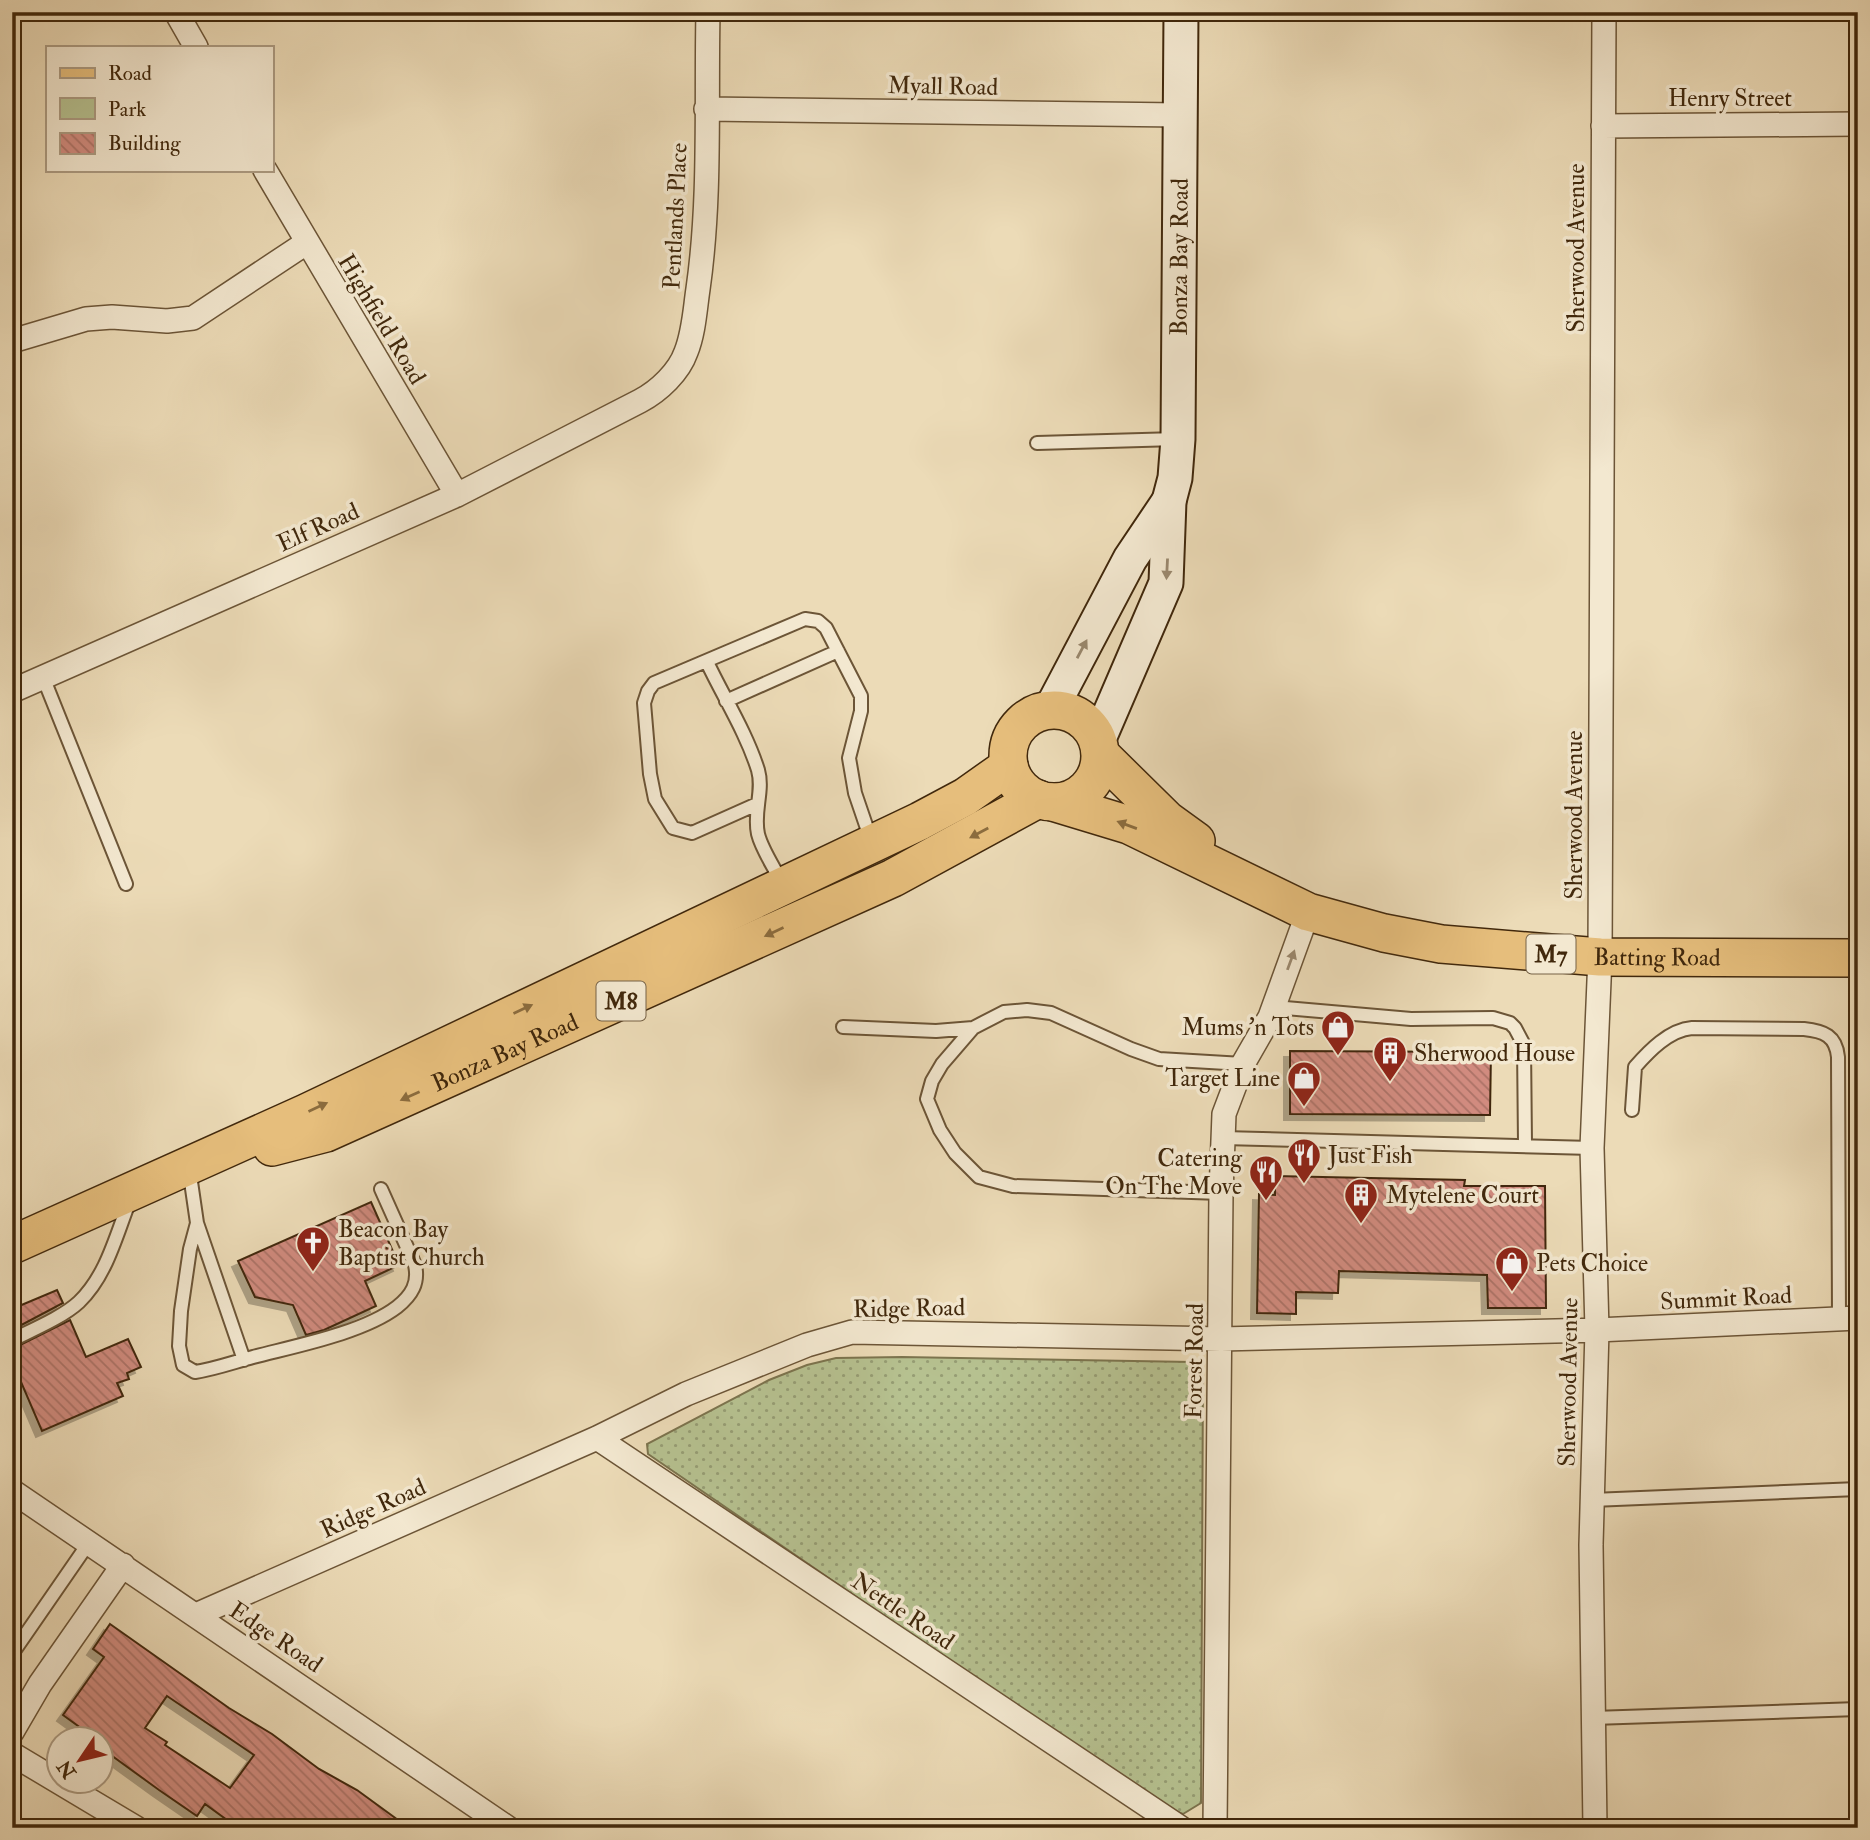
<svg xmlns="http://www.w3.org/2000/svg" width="1870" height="1840" viewBox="0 0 1870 1840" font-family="'IM FELL Double Pica',serif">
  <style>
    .green { fill: url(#green-dots); stroke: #7c744e; stroke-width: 2 }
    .building { fill: url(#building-back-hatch); stroke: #41280c; stroke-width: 2; fill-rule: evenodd; filter: url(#shadow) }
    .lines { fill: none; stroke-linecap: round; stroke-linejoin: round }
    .lane-casing { stroke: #6c5537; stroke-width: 16 }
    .street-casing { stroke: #6c5537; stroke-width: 26 }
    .secondary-casing { stroke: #41280c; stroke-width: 37 }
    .primary-casing { stroke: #41280c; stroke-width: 40 }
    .lane { stroke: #f3e8d0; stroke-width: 12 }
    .street { stroke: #f3e8d0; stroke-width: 23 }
    .secondary { stroke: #f3e8d0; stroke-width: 33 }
    .primary { stroke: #e6be7c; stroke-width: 37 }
    .oneway { fill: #9a886e }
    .oneway2 { fill: #8b6c3e }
    .labels { text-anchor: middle; stroke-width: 7; stroke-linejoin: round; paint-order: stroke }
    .shield { fill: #f3e8d0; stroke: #766247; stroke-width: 2 }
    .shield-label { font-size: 23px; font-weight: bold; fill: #41280c }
    .street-label { font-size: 24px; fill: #41280c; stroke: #f3e8d0 }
    .poi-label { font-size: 24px; fill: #41280c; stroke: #f3e8d0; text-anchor: start }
  </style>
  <defs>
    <pattern id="green-dots" width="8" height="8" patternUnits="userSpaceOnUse" patternTransform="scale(1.75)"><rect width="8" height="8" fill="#b6c190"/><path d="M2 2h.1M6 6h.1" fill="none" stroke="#969d74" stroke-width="1.8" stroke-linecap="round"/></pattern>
    <pattern id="building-back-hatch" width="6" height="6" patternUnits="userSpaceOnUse" patternTransform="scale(1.75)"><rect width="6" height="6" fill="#d18b7f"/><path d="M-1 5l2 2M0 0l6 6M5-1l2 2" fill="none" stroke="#ab7266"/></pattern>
    <filter id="shadow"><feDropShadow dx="-6" dy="6" stdDeviation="0" flood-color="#0004"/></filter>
  </defs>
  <rect width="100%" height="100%" fill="#ecdbb7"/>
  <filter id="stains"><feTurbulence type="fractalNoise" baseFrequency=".00286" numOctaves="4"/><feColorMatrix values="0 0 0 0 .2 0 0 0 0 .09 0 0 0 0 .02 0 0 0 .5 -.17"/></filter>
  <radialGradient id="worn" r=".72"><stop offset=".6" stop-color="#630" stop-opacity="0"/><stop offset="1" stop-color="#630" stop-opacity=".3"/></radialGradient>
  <path class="green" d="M902,1357L1192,1362L1203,1368L1201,1803L1183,1814L1161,1806L648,1454L647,1444L769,1380L807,1365L836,1358Z"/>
  <path class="building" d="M1290,1051L1491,1052L1490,1115L1290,1114Z
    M1275,1176L1465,1180L1464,1186H1545L1546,1308H1488L1487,1275L1339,1271L1338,1293L1296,1292V1314L1257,1313L1259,1194L1275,1195Z
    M371,1202L399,1265L365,1281L376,1306L324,1330L306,1335L293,1305L255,1297L238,1261Z
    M57,1290L63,1303L12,1330V1309Z
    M70,1320L86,1357L128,1339L141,1367L127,1373L129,1379L117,1383L123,1396L42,1431L12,1361V1349Z
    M110,1624L229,1708L272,1734L319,1769L357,1790L409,1828H238L205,1804L197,1816L159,1790L104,1750L107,1746L102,1742V1739H96L63,1715L104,1657L93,1649ZM167,1696L254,1755L230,1788L165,1745L167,1742L145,1728Z"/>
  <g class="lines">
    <g class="lane-casing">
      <path id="lane" d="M1037,443L1177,439
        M707,662C724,698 746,732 758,770C764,791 753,812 758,834C762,850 774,867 782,883
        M43,677L126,884
        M726,701L838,651
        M757,804L692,833L673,828L655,799L650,774L644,703L648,691L654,683L805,619L818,621L826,628L861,696V711L849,758L855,793L871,840
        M1274,1007L1411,1019L1493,1018L1510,1023L1515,1028L1524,1045L1525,1144
        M843,1027L936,1031L973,1028L1004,1012L1027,1010L1051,1013L1131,1049L1159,1059L1243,1064
        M973,1028L942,1064L932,1081L927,1099L940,1130L955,1153L979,1177L1013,1186L1221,1193
        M1632,1110L1635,1067C1649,1051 1669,1030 1692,1028L1804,1029C1824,1031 1836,1036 1838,1057L1839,1319
        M1223,1138L1592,1148
        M189,1168L197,1223L190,1249L181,1311L179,1346L183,1365L195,1372C215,1369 234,1362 253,1357C295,1346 363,1333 397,1307C412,1295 419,1283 415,1265L381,1189
        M197,1223L244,1360
        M12,1340C32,1330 63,1317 79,1302C107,1275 116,1235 130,1200
        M1592,1500L1858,1489
        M12,1654L88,1544
        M1593,1718L1858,1709"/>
    </g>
    <g class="street-casing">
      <path id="street" d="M176,12L196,47
        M706,109L1180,115
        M1603,126L1858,124
        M265,170L457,495
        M12,341L86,319L112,317L167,321L193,318L306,243
        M12,691L457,495L640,401C659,391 679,372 686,352C694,332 695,309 698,289C711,198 706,104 708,12
        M597,1438L1181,1828
        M12,1491L508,1828
        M196,1615L597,1438L686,1394L807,1345L852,1332L1221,1339L1597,1330L1858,1318
        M12,1732L40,1684L123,1565
        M12,1754L136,1828
        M1215,1828L1221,1193L1224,1114L1243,1064L1270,1017L1308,912
        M1595,1828L1591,1545L1597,1330L1592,1148L1600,957L1604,12"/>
    </g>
    <g class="secondary-casing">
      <g id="secondary">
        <path d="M1051,709L1130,559L1169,501"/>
        <path id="s1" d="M1098,741L1166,583L1169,501L1175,478L1178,439L1181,12"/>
      </g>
    </g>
    <g class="primary-casing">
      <g id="primary">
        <circle cx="1054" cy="756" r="46"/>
        <path d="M1101,755L1167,820L1196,841"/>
        <path id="s2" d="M1053,802L1129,825L1308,912L1384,933L1441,944L1600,957L1858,958"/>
        <path id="s3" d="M272,1147L326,1133L893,878L1038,799"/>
        <path d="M12,1245L306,1113L920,821L965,797L1009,766"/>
      </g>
    </g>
    <use href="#lane" class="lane"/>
    <use href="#street" class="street"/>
    <use href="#secondary" class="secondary"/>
    <use href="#primary" class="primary"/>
  </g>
  <defs><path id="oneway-solid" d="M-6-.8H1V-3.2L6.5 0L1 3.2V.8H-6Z" transform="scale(1.75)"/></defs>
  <g class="oneway">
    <use href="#oneway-solid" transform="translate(1167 569) rotate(93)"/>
    <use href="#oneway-solid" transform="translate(1082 649) rotate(-62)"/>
    <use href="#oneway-solid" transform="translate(1291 960) rotate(-70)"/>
  </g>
  <g class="oneway2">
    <use href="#oneway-solid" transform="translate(1127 825) rotate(-160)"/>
    <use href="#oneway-solid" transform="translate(979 833) rotate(152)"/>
    <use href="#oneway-solid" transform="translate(774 932) rotate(155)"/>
    <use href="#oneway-solid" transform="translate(523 1009) rotate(-25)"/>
    <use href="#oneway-solid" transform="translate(410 1096) rotate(156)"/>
    <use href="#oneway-solid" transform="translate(318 1107) rotate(-25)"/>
  </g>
  <defs>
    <g id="shop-pin" transform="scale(1.75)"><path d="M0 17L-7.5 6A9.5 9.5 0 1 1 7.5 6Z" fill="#8f2418" stroke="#f3e8d0"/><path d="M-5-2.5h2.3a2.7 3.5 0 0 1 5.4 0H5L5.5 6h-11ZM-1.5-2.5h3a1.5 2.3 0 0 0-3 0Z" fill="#fff"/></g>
    <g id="building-pin" transform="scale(1.75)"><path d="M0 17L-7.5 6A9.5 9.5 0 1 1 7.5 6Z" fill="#8f2418" stroke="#f3e8d0"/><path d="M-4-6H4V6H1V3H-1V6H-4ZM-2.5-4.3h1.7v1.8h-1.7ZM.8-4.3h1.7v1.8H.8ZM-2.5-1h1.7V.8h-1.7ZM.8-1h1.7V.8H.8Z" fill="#fff"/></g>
    <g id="restaurant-pin" transform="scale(1.75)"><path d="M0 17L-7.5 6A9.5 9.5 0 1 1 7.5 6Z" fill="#8f2418" stroke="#f3e8d0"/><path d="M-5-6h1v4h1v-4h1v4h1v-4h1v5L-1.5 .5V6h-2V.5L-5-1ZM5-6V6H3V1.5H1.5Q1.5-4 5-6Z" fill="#fff"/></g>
    <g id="church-pin" transform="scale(1.75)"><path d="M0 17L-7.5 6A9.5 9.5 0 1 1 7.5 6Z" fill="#8f2418" stroke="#f3e8d0"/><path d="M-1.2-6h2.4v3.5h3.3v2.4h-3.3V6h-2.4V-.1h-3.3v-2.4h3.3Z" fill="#fff"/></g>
  </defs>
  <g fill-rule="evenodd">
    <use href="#shop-pin" x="1338" y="1027"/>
    <use href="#building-pin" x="1390" y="1053"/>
    <use href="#shop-pin" x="1304" y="1078"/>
    <use href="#restaurant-pin" x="1304" y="1155"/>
    <use href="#restaurant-pin" x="1266" y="1172"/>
    <use href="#building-pin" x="1361" y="1195"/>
    <use href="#church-pin" x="313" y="1243"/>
    <use href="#shop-pin" x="1512" y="1263"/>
  </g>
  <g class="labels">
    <g class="shield">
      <rect x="1526.5" y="934.5" width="49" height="39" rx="5"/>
      <rect x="596.5" y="981.5" width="49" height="39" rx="5"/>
    </g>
    <g class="shield-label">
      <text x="1551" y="962">M7</text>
      <text x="621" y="1009">M8</text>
    </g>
    <g class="street-label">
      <text transform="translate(943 86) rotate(1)" y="8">Myall Road</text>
      <text x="1730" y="106">Henry Street</text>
      <text transform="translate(675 216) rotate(-87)" y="8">Pentlands Place</text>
      <text transform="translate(1576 248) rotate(-90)" y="8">Sherwood Avenue</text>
      <text dy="8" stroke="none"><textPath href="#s1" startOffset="499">Bonza Bay Road</textPath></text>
      <text transform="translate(382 319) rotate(59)" y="8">Highfield Road</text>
      <text transform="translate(318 527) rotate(-24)" y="8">Elf Road</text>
      <text transform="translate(1574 815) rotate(-90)" y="8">Sherwood Avenue</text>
      <text dy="8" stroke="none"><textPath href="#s2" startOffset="632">Batting Road</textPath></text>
      <text dy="8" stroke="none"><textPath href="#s3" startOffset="252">Bonza Bay Road</textPath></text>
      <text transform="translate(1726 1298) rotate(-3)" y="8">Summit Road</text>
      <text transform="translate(909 1308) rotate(-1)" y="8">Ridge Road</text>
      <text transform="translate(1194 1361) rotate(-89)" y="8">Forest Road</text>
      <text transform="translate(1568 1382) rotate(-89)" y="8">Sherwood Avenue</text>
      <text transform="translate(373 1508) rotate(-24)" y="8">Ridge Road</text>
      <text transform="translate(903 1611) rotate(34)" y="8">Nettle Road</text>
      <text transform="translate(276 1637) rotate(34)" y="8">Edge Road</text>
    </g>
    <g class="poi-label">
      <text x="1314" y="1035" text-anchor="end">Mums 'n Tots</text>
      <text x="1414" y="1061">Sherwood House</text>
      <text x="1280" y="1086" text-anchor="end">Target Line</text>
      <text x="1328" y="1163">Just Fish</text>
      <text x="1242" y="1166" text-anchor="end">Catering<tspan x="1242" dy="28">On The Move</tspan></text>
      <text x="1386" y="1203">Mytelene Court</text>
      <text x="338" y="1237">Beacon Bay<tspan x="338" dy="28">Baptist Church</tspan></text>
      <text x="1536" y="1271">Pets Choice</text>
    </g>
  </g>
  <rect width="1870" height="1840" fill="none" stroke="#ecdbb7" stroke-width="42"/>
  <rect x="14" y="14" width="1842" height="1812" fill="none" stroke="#41280c" stroke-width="3.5"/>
  <rect x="21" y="21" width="1828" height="1798" fill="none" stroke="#41280c" stroke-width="2"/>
  <rect x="46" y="46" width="228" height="126" fill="#f3e8d0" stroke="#ac9b82" stroke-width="2"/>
  <rect x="60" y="68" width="35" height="10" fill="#e6be7c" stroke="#ac9b82" stroke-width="2"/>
  <text x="108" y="80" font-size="21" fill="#41280c">Road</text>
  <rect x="60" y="98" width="35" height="21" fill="#b6c190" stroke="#ac9b82" stroke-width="2"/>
  <text x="108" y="116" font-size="21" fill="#41280c">Park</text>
  <rect x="60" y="133" width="35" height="21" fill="url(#building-back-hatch)" stroke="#ac9b82" stroke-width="2"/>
  <text x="108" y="150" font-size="21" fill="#41280c">Building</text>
  <g transform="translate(80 1760) rotate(235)"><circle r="33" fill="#f3e8d0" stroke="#ac9b82" stroke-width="2"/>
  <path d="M0-5L12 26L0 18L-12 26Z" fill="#8f2418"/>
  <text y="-10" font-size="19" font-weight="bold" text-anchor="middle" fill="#41280c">N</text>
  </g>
  <rect width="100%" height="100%" filter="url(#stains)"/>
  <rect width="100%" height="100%" fill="url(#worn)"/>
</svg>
